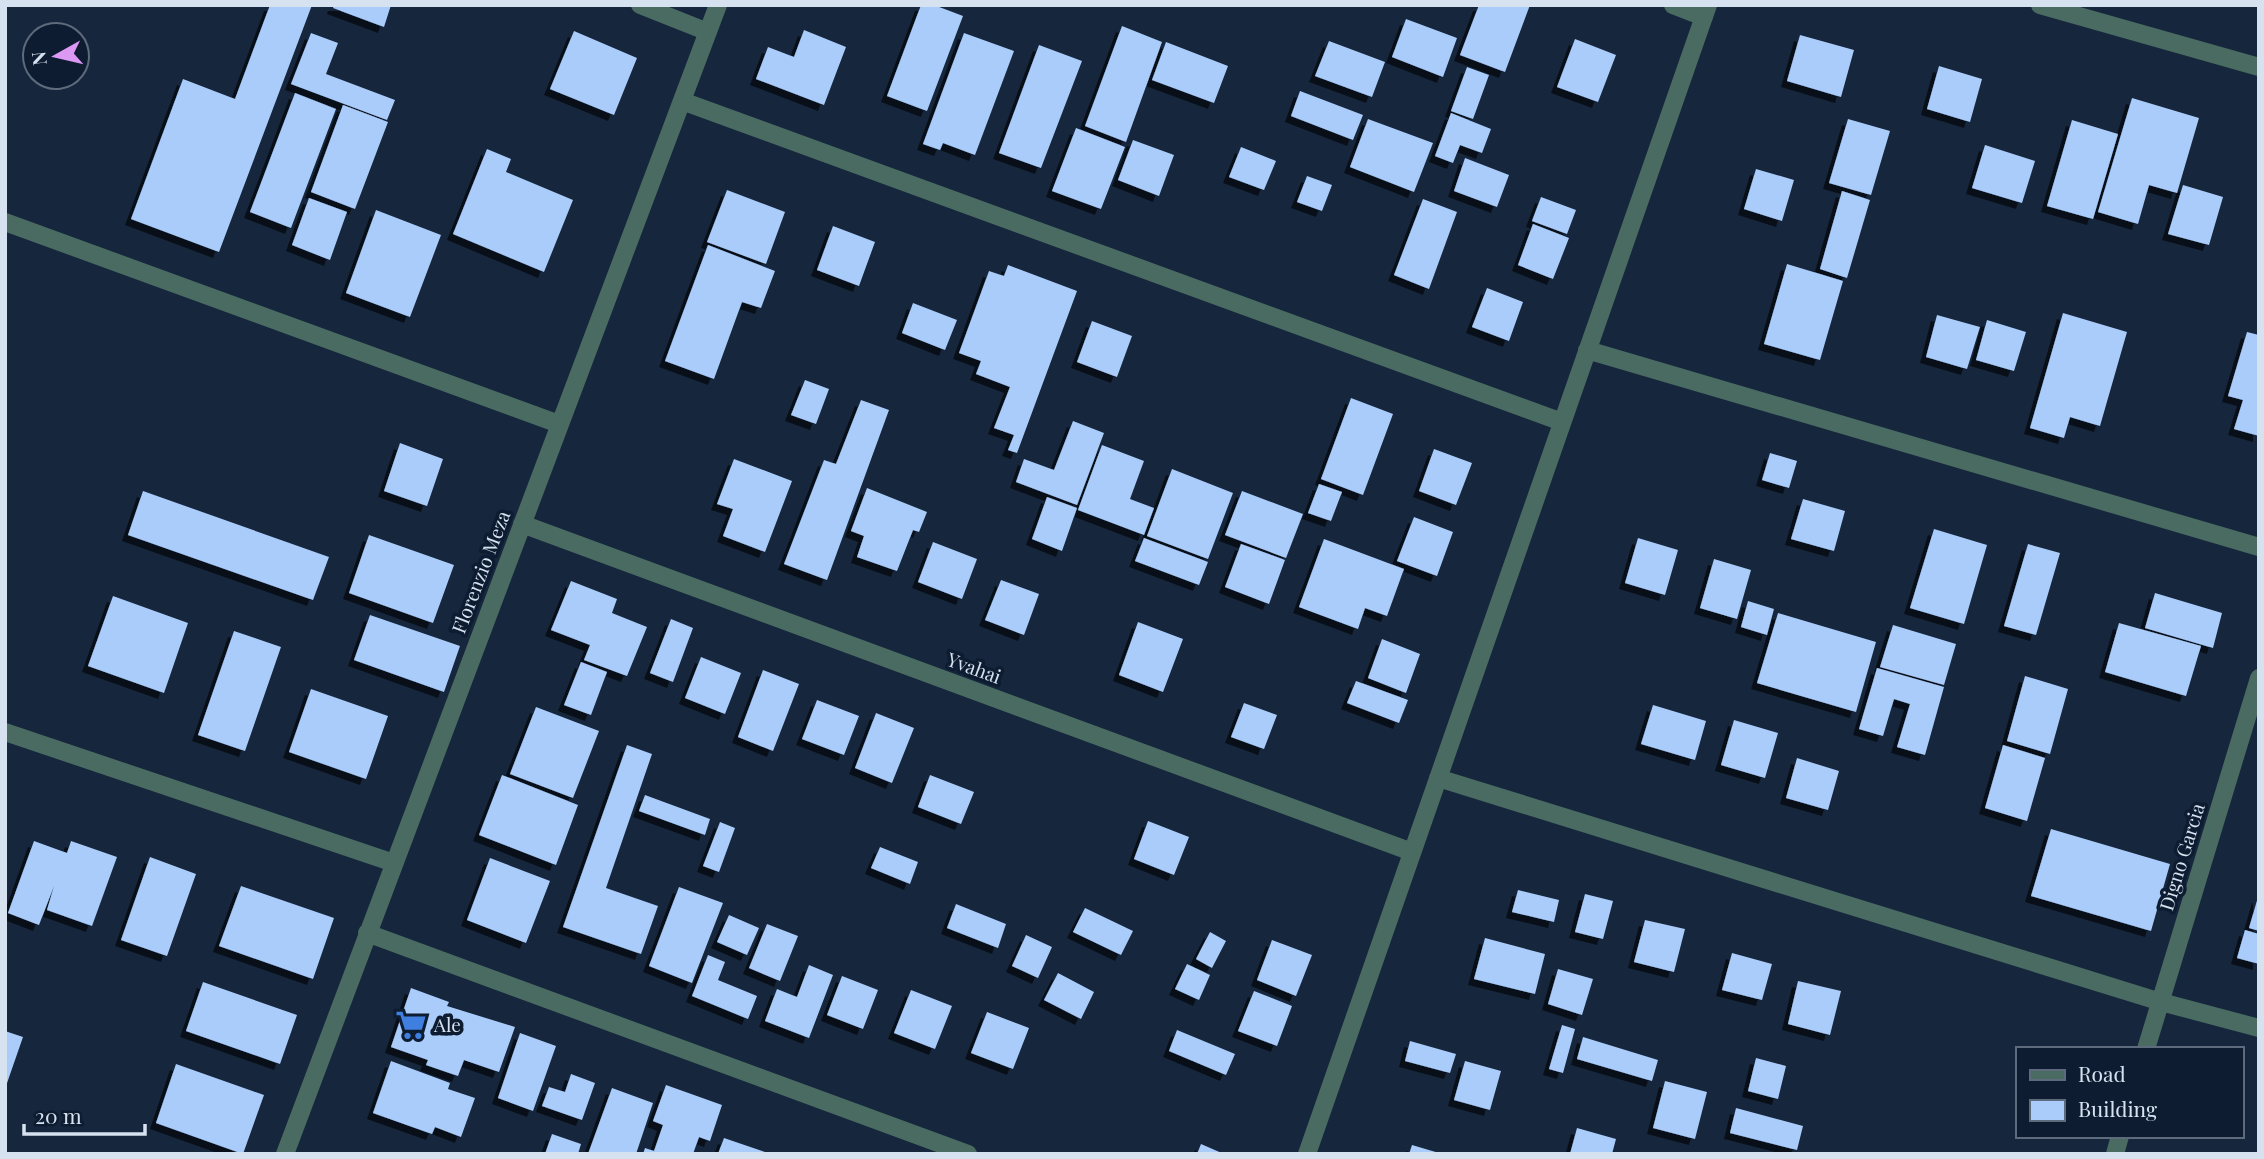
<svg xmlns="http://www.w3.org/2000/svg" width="2264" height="1159" viewBox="0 0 2264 1159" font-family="'Playfair Display',serif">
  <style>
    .building { fill: #aaccfa; filter: url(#shadow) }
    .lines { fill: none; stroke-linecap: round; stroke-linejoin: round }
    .minor { stroke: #496b61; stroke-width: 18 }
    .labels { text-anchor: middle; stroke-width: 7; stroke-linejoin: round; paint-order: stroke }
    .street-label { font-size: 19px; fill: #d7e2f0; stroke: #0d1c31 }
    .poi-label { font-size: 19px; fill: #d7e2f0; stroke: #0d1c31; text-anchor: start }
  </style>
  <defs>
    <filter id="shadow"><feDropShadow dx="-6" dy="6" stdDeviation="0" flood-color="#0009"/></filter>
  </defs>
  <rect width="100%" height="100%" fill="#16263c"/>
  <path class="building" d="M270,5H312L219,252L131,219L183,79L235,99Z
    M334,5H391L384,27L333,8Z
    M921,5H934L963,16L927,111L887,96Z
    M1479,5H1530L1505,72L1460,55Z
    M1406,19L1457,38L1443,77L1392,57Z
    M1122,26L1162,42L1126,142L1085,126Z
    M804,30L846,47L824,105L756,79L768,47L794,57Z
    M574,31L637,58L614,115L550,89Z
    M311,33L338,43L326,74L395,100L387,120L291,84Z
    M964,33L1014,51L975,155L943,143L940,150L923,144Z
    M1800,35L1854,50L1841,97L1787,81Z
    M1575,39L1616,55L1598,102L1557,87Z
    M1329,41L1385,62L1372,97L1315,76Z
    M1166,42L1228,66L1214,103L1152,80Z
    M1039,45L1082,61L1041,168L999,153Z
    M1939,66L1982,79L1970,122L1927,109Z
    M1467,67L1489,75L1473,119L1451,111Z
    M1300,91L1363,115L1353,140L1291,116Z
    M295,93L336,109L291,228L250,212Z
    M2132,98L2199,118L2177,193L2149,185L2138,224L2098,212Z
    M343,105L388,122L355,209L311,192Z
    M1451,113L1491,129L1482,153L1460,145L1453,163L1435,156Z
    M1368,119L1433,143L1414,192L1350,167Z
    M1848,119L1890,131L1871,195L1829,183Z
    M2072,120L2118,134L2093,219L2047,206Z
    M1076,128L1125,147L1101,209L1052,191Z
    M1133,140L1174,155L1159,196L1118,180Z
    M1985,145L2035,161L2022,203L1972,188Z
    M1241,147L1276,161L1264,190L1229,177Z
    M487,149L511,159L506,172L573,200L544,272L453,234Z
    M1465,158L1509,175L1497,207L1454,191Z
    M1756,169L1794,180L1782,221L1744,209Z
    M1307,176L1332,185L1322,211L1297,202Z
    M2183,185L2223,197L2209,245L2168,234Z
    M727,190L785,212L766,264L707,242Z
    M1842,191L1870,200L1847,278L1820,269Z
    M1541,197L1576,210L1567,234L1532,221Z
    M309,198L347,212L330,260L292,245Z
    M1423,199L1457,212L1429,289L1394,275Z
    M376,210L441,235L410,317L346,293Z
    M1533,224L1569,238L1553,279L1518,265Z
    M833,226L875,242L859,286L817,270Z
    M708,245L775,271L761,308L742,302L714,379L665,361Z
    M1787,264L1843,281L1820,360L1764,344Z
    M1008,265L1077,291L1017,453L1008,450L1014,435L994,428L1010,387L976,374L981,361L959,353L989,271L1004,276Z
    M1487,288L1523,302L1509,341L1472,327Z
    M913,303L957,320L945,350L902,333Z
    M2063,313L2127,332L2100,426L2070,417L2064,438L2030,428Z
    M1937,315L1980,327L1967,369L1926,357Z
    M1987,320L2026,332L2014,371L1976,360Z
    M1092,321L1132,336L1117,377L1077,362Z
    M2247,332L2259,335V436L2234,429L2243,400L2228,396Z
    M805,380L829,389L816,424L791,415Z
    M1351,398L1393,414L1363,495L1321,479Z
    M861,400L889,410L827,580L784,564L824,460L836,464Z
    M1073,421L1104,433L1077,505L1016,482L1024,459L1054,470Z
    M400,443L443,459L427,506L384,491Z
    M1102,445L1144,461L1130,499L1154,508L1144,535L1078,510Z
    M1434,449L1472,463L1456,505L1419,491Z
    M1770,453L1797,461L1789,488L1762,480Z
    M734,459L792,481L765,552L723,536L733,509L717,504Z
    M1172,469L1233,493L1208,559L1147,536Z
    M1319,484L1342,492L1331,521L1308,513Z
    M867,488L927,512L919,532L913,530L897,571L857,557L864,536L851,531Z
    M143,491L329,557L313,600L128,535Z
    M1242,491L1303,514L1286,558L1225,535Z
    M1047,497L1077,508L1062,551L1032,539Z
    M1803,499L1845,511L1834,551L1791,539Z
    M1414,517L1453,532L1437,576L1397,561Z
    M1934,529L1987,545L1964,624L1910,608Z
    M369,535L454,565L433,623L349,593Z
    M1144,538L1208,562L1199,585L1135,561Z
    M1638,538L1678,550L1665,595L1625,583Z
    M1324,539L1404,569L1387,616L1365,608L1358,629L1299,607Z
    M933,542L977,559L962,599L918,582Z
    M1241,544L1285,560L1269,604L1225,587Z
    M2028,544L2060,553L2036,635L2004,626Z
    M1714,559L1751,570L1737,619L1700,608Z
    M1001,580L1039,594L1024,635L985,620Z
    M571,581L617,599L612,613L647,627L627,676L584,660L590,645L551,630Z
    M2155,593L2222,613L2213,648L2145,628Z
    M113,596L188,623L164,693L88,666Z
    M1748,601L1774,609L1767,635L1741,627Z
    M1778,613L1876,642L1856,712L1757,683Z
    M370,615L460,646L444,692L354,660Z
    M671,619L693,628L673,682L650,673Z
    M1138,622L1183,639L1163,692L1119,675Z
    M2119,623L2201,646L2186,696L2105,672Z
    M1893,625L1956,644L1944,685L1880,667Z
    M234,631L281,647L245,751L198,735Z
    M1382,639L1420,654L1406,693L1368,678Z
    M701,657L741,673L725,714L685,698Z
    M581,662L607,672L591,715L564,705Z
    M1877,668L1944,687L1925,755L1897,747L1910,704L1894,699L1883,736L1859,729Z
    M763,670L799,684L773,751L738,737Z
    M2025,676L2068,689L2050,754L2007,741Z
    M1356,681L1408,700L1399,723L1347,703Z
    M311,689L388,716L366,779L289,752Z
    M817,700L859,716L844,755L802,739Z
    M1244,703L1277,715L1264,749L1231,737Z
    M1653,705L1706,721L1695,760L1641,744Z
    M536,707L599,731L573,798L510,774Z
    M876,713L914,728L892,783L855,768Z
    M1734,720L1778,733L1765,778L1721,765Z
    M627,745L652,754L606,888L658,906L641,954L563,927Z
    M2003,745L2045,758L2027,821L1985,808Z
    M1797,758L1839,771L1828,810L1786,798Z
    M502,775L578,805L556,865L479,835Z
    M930,775L974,792L961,824L918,807Z
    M645,795L710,819L705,835L639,811Z
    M1148,821L1189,837L1174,875L1134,859Z
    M720,822L735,828L719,872L703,866Z
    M2051,829L2170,864L2151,931L2031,896Z
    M34,841L67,853L71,841L117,857L92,926L47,910L54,886L39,925L8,913Z
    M880,847L918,862L910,884L871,868Z
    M150,857L196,874L167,956L121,940Z
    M490,858L550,881L526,943L467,920Z
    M241,886L334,918L313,979L219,946Z
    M679,887L723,903L692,983L649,966Z
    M1518,890L1559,900L1554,922L1512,912Z
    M1585,894L1613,901L1603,939L1575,932Z
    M2258,897H2259V931L2249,928Z
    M956,904L1006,924L998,948L947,928Z
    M1085,908L1133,931L1121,955L1073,932Z
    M729,915L759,928L747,955L717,942Z
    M1645,920L1685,929L1674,972L1634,962Z
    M767,924L798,936L780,981L749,968Z
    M2245,930L2259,934V964L2237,958Z
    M1210,932L1226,941L1212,968L1196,959Z
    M1026,935L1052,947L1038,978L1012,966Z
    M1485,938L1545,954L1535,994L1474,979Z
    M1272,940L1312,955L1296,996L1257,980Z
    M1732,953L1772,964L1762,1000L1722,990Z
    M708,955L725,962L718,980L757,996L748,1019L692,996Z
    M1187,964L1210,975L1199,1000L1175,989Z
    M809,965L833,975L809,1038L765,1021L777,989L797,997Z
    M1558,969L1593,979L1582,1015L1548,1004Z
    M1058,973L1094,992L1081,1019L1044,1000Z
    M842,976L878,990L863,1029L827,1015Z
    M1798,981L1841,991L1830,1035L1788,1024Z
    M203,982L297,1015L280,1064L186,1031Z
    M411,988L449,1002L447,1006L515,1027L499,1072L464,1060L458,1076L426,1065L428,1060L391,1047Z
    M911,990L952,1006L935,1049L894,1033Z
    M1254,991L1292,1006L1277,1046L1238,1031Z
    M987,1012L1029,1028L1013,1069L971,1053Z
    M1562,1025L1575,1029L1563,1073L1549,1069Z
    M1177,1030L1235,1054L1226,1075L1169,1051Z
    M5,1031L23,1037L6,1086H5Z
    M520,1033L556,1046L533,1111L498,1098Z
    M1583,1037L1658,1060L1652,1081L1577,1059Z
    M1410,1041L1456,1054L1450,1073L1405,1061Z
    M1756,1058L1786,1066L1778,1099L1748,1091Z
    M391,1061L450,1083L448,1089L475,1098L461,1137L435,1127L432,1134L373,1113Z
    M1465,1061L1501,1071L1490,1110L1454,1100Z
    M176,1064L264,1095L243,1154L156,1123Z
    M571,1074L595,1083L582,1120L542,1106L549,1087L565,1092Z
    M1665,1081L1707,1092L1695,1139L1653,1128Z
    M666,1085L722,1105L710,1141L699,1137L693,1154H643L645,1148L654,1151L663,1125L653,1121Z
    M612,1088L653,1103L636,1154H588Z
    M1736,1108L1803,1126L1797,1150L1730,1133Z
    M1577,1128L1616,1139L1612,1154H1570Z
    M552,1134L581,1144L578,1154H545Z
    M724,1138L768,1153V1154H718Z
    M1201,1144L1224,1154H1197Z
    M1412,1145L1439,1153V1154H1409Z"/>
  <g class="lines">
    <path class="minor" d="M640,5L708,32
      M1673,5L1704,17
      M2040,5L2259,67
      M682,101L1562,422
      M5,222L559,424
      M1587,350L2259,547
      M522,524L1412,852
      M5,732L394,863
      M1438,778L2161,1002L2259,1028
      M367,933L968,1154
      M2146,1049L2259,678
      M285,1154L718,5
      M1307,1154L1708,5
      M2115,1154L2120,1136"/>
  </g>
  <defs>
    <g id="supermarket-bare" transform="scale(2.415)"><path d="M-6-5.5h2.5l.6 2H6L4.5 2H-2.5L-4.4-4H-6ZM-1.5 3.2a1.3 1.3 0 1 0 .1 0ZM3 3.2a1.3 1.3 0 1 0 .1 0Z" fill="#3f7fe0" stroke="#0d1c31" stroke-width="2.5" paint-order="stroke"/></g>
  </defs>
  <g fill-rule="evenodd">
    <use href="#supermarket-bare" x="411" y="1025"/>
  </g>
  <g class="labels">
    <g class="street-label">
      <text transform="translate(481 572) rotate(-69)" y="7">Florenzio Meza</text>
      <text transform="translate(974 668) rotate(20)" y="7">Yvahai</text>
      <text transform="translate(2182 857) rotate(-73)" y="7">Digno Garcia</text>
    </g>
    <g class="poi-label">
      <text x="434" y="1032">Ale</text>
    </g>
  </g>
  <rect width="2264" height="1159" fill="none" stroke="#d7e2f0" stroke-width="14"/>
  <rect x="2016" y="1047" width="228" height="91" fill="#0d1c31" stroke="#5e6b7d" stroke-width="2"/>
  <rect x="2030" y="1070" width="35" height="10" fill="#496b61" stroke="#5e6b7d" stroke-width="2"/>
  <text x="2078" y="1082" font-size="21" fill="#d7e2f0">Road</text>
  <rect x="2030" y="1100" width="35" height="21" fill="#aaccfa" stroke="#5e6b7d" stroke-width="2"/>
  <text x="2078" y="1117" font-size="21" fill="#d7e2f0">Building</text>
  <g transform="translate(56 56) rotate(262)"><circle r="33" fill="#0d1c31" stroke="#5e6b7d" stroke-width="2"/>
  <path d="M0-5L12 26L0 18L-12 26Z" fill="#dc99f4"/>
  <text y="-10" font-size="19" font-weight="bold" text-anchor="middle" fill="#d7e2f0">N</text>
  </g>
  <path d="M24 1124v10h121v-10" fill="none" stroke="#d7e2f0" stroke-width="3.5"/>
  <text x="35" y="1124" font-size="21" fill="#d7e2f0" stroke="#0d1c31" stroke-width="5" paint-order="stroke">20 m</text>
</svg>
